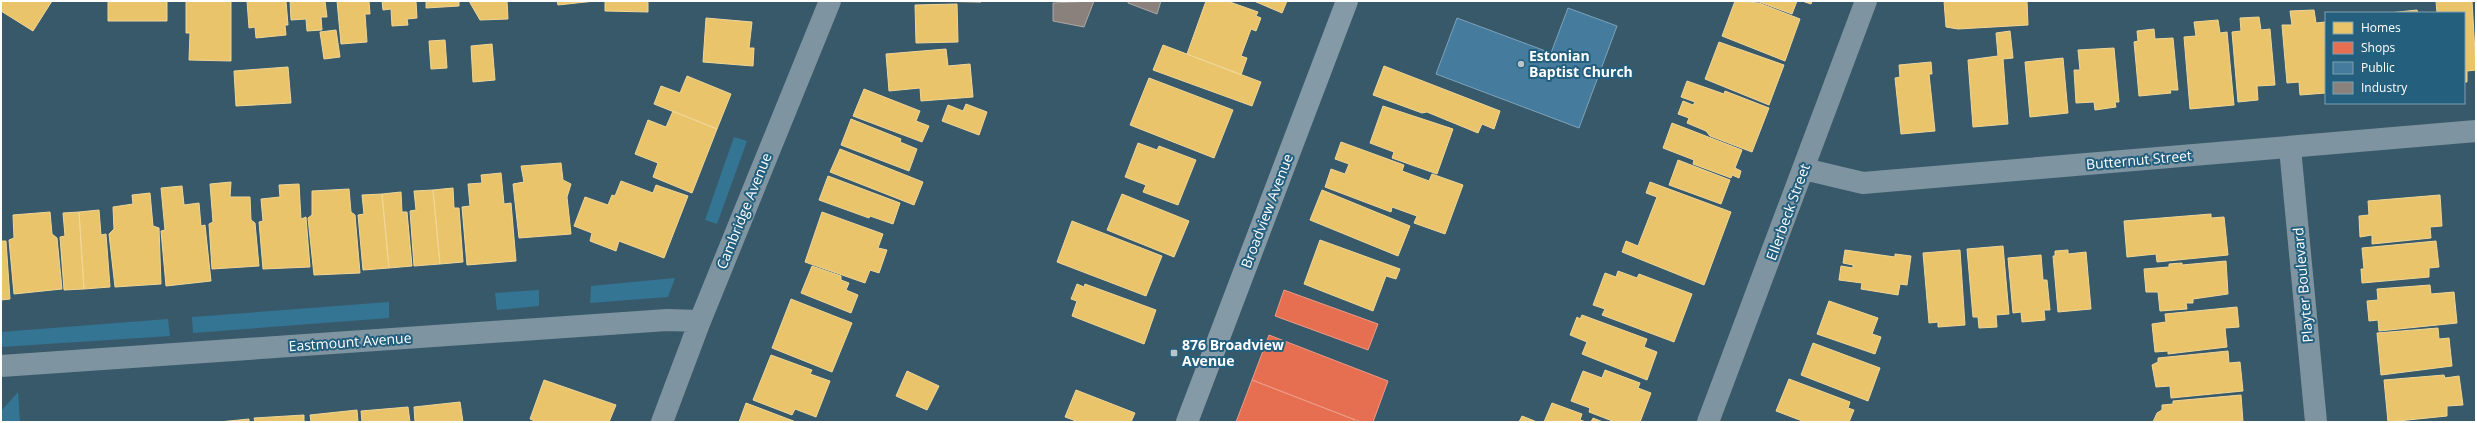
<svg xmlns="http://www.w3.org/2000/svg" width="2477" height="423" viewBox="0 0 2477 423" font-family="'Open Sans',sans-serif">
  <style>
    .green { fill: #357594 }
    .homes { fill: #e9c46a; stroke: #f0d697 }
    .shops { fill: #e76f51; stroke: #ee9a85 }
    .public { fill: #457b9d; stroke: #7da3ba }
    .industry { fill: #8a817c; stroke: #ada7a3 }
    .lines { fill: none; stroke-linecap: round; stroke-linejoin: round }
    .minor { stroke: #7e94a0; stroke-width: 22 }
    .secondary { stroke: #849aa6; stroke-width: 22 }
    .poi-dot { fill: #b9c5cb; stroke: #245f7e; stroke-width: 1.5 }
    .labels { text-anchor: middle; stroke-width: 4; stroke-linejoin: round; paint-order: stroke }
    .poi-label { font-size: 14px; font-weight: bold; fill: #fff; stroke: #245f7e; text-anchor: start }
    .street-label { font-size: 14px; fill: #fff; stroke: #245f7e }
  </style>
  <rect width="100%" height="100%" fill="#38596a"/>
  <path class="green" d="M734,137L747,141L717,224L705,220Z
    M675,278L668,297L590,303L591,286Z
    M539,290V306L497,310L495,293Z
    M389,302V318L193,333L192,317Z
    M168,319L170,336L1,347V332Z
    M18,392L20,422H1V411Z"/>
  <path class="homes" d="M1,1H52L33,31L1,11Z
    M108,1H167V21H108Z
    M186,1H231V61L189,60L190,33H186Z
    M247,1H286L288,25H285L286,35L256,38L255,27L249,28Z
    M290,1H325L327,17H321L322,30L307,31L306,19L291,20Z
    M337,1H369L370,14H365L367,42L341,44Z
    M382,1H416L417,18L407,19L408,25L392,26L391,9L383,10Z
    M426,1H459V6L426,8Z
    M507,1L508,19L480,20L469,1Z
    M557,1H595L558,5Z
    M605,1H648V12L605,11Z
    M929,1H981V2Z
    M1206,1H1227L1258,12L1256,16L1261,18L1256,31L1251,29L1241,56L1247,58L1241,75L1187,54Z
    M1254,1H1287L1282,13Z
    M1735,1L1759,3L1800,19L1785,61L1722,36Z
    M1757,1H1797L1792,14Z
    M1802,1H1812L1811,4Z
    M1944,1H2027L2028,25L1958,29L1946,27Z
    M2436,1H2472L2476,70L2467,71V82H2464V13H2437Z
    M957,4L958,42L916,43L915,5Z
    M2314,10L2316,23L2325,22L2326,93L2300,95L2299,82L2287,83L2282,25H2292L2290,11Z
    M2417,10L2418,13H2389Z
    M2259,17L2261,30L2270,29L2275,85L2257,86L2258,100L2238,102L2232,32L2241,31L2240,18Z
    M706,18L752,22L749,48H754L753,66L703,62Z
    M2218,20L2220,33L2227,32L2234,105L2190,109L2184,37L2196,36L2194,22Z
    M2154,29L2155,39L2173,38L2178,90H2170L2171,93L2139,96L2134,42L2138,41L2137,31Z
    M336,30L340,57L324,59L320,32Z
    M2010,31L2013,58L2003,59L2008,124L1973,127L1968,60L1998,56L1996,33Z
    M445,40L447,68L431,69L429,41Z
    M1719,42L1784,65L1769,105L1705,79Z
    M492,44L495,80L473,82L471,46Z
    M1163,45L1261,82L1252,106L1153,70Z
    M2114,48L2119,102H2115L2116,107L2095,110L2094,102L2076,103L2074,70H2080L2078,50Z
    M946,49L948,66L970,64L973,97L921,101L920,88L889,91L886,54Z
    M2063,58L2068,113L2030,117L2025,62Z
    M1931,62L1932,74H1929L1935,131L1901,134L1895,78L1900,77L1899,65Z
    M1384,66L1500,111L1494,129L1482,124L1478,133L1427,112L1422,113L1373,95Z
    M288,67L291,103L236,106L234,71Z
    M687,76L731,94L717,129L654,104L661,86L680,93Z
    M1149,78L1233,110L1214,158L1130,125Z
    M1687,81L1724,94L1725,91L1769,108L1752,152L1710,136L1706,131L1687,123L1689,118L1678,114L1683,101L1693,105L1695,102L1681,97Z
    M864,89L920,111L916,121L929,126L922,142L853,116Z
    M966,104L987,112L979,135L942,121L948,105L963,111Z
    M1383,106L1453,129L1437,174L1392,158L1394,152L1370,143Z
    M673,111L717,129L692,193L653,177L658,163L635,154L648,120L666,127Z
    M851,119L901,139L900,142L917,149L909,171L841,145Z
    M1672,123L1742,150L1735,168L1741,171L1739,178L1732,175L1731,178L1693,164L1694,160L1663,148Z
    M1341,142L1404,165L1402,171L1429,181L1432,174L1463,185L1445,234L1414,223L1417,216L1392,207L1391,212L1325,187L1331,169L1345,174L1349,164L1335,159Z
    M1138,143L1157,150L1159,146L1196,160L1178,205L1143,192L1146,185L1125,177Z
    M840,149L923,182L914,205L830,172Z
    M1678,160L1730,180L1721,204L1669,185Z
    M561,163L563,180L571,184L567,197L571,234L519,238L513,184L524,182L521,166Z
    M501,173L504,204L511,203L516,261L467,265L462,207L470,206L468,184L482,183L481,175Z
    M828,176L900,203L893,224L870,216L869,218L819,200Z
    M621,181L653,193L656,185L688,196L664,258L619,241L616,251L590,241L592,233L574,226L585,197L608,205L612,195L615,196Z
    M231,182L230,197H250L251,220L255,223L259,266L212,269L209,224L213,222L210,184Z
    M1650,182L1731,212L1704,285L1622,252L1626,241L1638,246L1657,197L1646,193Z
    M299,184L301,219L306,217L310,267L263,269L259,222L263,221L261,199L280,197L279,185Z
    M182,186L184,205L199,203L201,226L205,225L211,281L166,286L161,231L165,230L161,188Z
    M453,188L454,208H459L463,262L440,264L433,190Z
    M349,189L351,212L355,215L360,273L314,275L308,218L312,215V191Z
    M433,190L440,264L414,266L410,211L416,210L414,191Z
    M1322,190L1410,226L1398,256L1310,220Z
    M401,192L402,212H407L412,266L389,268L382,194Z
    M150,193L153,226L159,228L161,284L115,287L109,234L114,229L113,207L133,204L132,195Z
    M382,194L389,268L363,270L358,215L364,214L362,195Z
    M1122,194L1189,221L1174,257L1107,230Z
    M2440,195L2442,226L2430,227L2431,238L2372,244V235L2360,237L2359,216L2369,215L2368,201Z
    M99,210L101,235L106,234L110,287L84,289L79,212Z
    M50,212L52,234L57,238L62,289L14,294L9,240L14,238L13,215Z
    M79,212L84,289L64,290L60,237L65,236L63,213Z
    M822,212L883,234L878,248L887,250L879,273L870,270L865,283L805,262Z
    M2211,214V218L2224,217L2228,255L2157,262L2156,254L2127,257L2124,221Z
    M1072,221L1162,256L1146,296L1057,262Z
    M1320,240L1400,269L1396,279L1386,276L1373,311L1304,284Z
    M1,241H6L10,299L1,300Z
    M2436,241L2439,267L2429,268V277L2362,283L2361,269H2364L2362,248Z
    M2003,246L2009,314L1996,315L1997,327L1979,328L1978,317H1973L1967,249Z
    M1845,250L1895,257V254L1911,256L1907,285L1900,284L1898,295L1861,289L1862,283L1839,280L1841,266L1853,268V265L1843,263Z
    M1960,250L1965,325L1938,327V322L1929,323L1923,253Z
    M2068,250V254L2086,252L2091,309L2058,312L2053,256H2055V251Z
    M2041,255L2043,280H2047L2050,310H2044L2045,320L2022,322L2021,312L2013,313L2008,258Z
    M2226,261L2228,294L2193,299V303H2186L2187,309L2160,311L2158,292H2146L2144,269L2169,267V264L2182,263V265Z
    M812,266L841,276V280L849,283L846,290L858,295L851,313L801,293Z
    M1618,271L1637,278L1639,274L1692,294L1674,342L1602,315L1605,309L1593,305L1605,273L1616,277Z
    M1077,284L1084,287L1085,284L1156,310L1144,344L1072,316L1077,301L1071,299Z
    M2430,285L2431,294L2454,292L2457,323L2379,331L2378,320L2369,321L2367,301L2378,300L2377,289Z
    M791,299L852,323L832,372L772,348Z
    M1829,301L1878,318L1872,334L1881,337L1875,354L1817,334Z
    M2237,307L2239,327L2225,328L2227,347L2168,354V351L2155,352L2152,324L2166,322L2165,314Z
    M1582,315L1647,339L1644,347L1657,352L1647,380L1582,354L1587,342L1570,335L1577,317L1580,319Z
    M2438,328L2439,339L2449,338L2452,366L2381,375L2377,333Z
    M1813,343L1880,368L1868,401L1801,375Z
    M2228,351L2229,363L2240,362L2243,391L2171,398L2170,386L2156,387L2152,365L2158,362V358Z
    M771,355L812,370L810,374L830,381L816,417L795,409L792,415L753,400Z
    M1605,370L1640,383L1638,388L1651,393L1640,422H1615L1589,412L1590,408L1571,401L1583,371L1602,378Z
    M907,371L939,386L927,410L896,396Z
    M2444,375L2445,378L2459,376L2463,405L2447,406V416L2388,422L2384,380Z
    M1789,379L1850,402L1848,408L1854,410L1849,422H1805L1776,411Z
    M544,380L616,405L609,422H537L530,419Z
    M1076,390L1135,413L1131,422H1079L1065,417Z
    M2241,395L2243,422H2153L2157,413L2162,410V405L2173,404V401Z
    M460,402L463,422H415L414,407Z
    M746,403L796,422H739Z
    M1552,403L1582,414L1580,420L1586,422H1544Z
    M408,407L410,422H362L361,411Z
    M357,410L358,422H311L310,415Z
    M304,415V422H255L254,418Z
    M1522,416L1537,422H1519Z
    M1593,418L1603,422H1591Z
    M249,419V422H219Z"/>
  <path class="shops" d="M1284,290L1378,324L1368,350L1275,316Z
    M1269,335L1388,381L1373,422H1361L1252,380Z
    M1252,380L1355,420L1354,422H1236Z"/>
  <path class="public" d="M1568,8L1617,26L1579,128L1436,74L1457,18L1551,53Z"/>
  <path class="industry" d="M1094,1L1084,27L1053,21V3Z
    M1128,1H1161L1157,14L1128,3Z"/>
  <g class="lines">
    <path class="minor" d="M2290,148L2316,422
      M1804,169L1863,183L2476,131
      M1,366L667,320L700,321
      M662,422L700,321L830,1
      M1708,422L1866,1"/>
    <path class="secondary" d="M1187,422L1347,1"/>
  </g>
  <g class="poi-dot">
    <circle cx="1521" cy="64" r="4"/>
    <rect x="1170" y="349" width="8" height="8" rx="2"/>
  </g>
  <g class="labels">
    <g class="poi-label">
      <text x="1529" y="61">Estonian<tspan x="1529" dy="16">Baptist Church</tspan></text>
      <text x="1182" y="350">876 Broadview<tspan x="1182" dy="16">Avenue</tspan></text>
    </g>
    <g class="street-label">
      <text transform="translate(2139 160) rotate(-5)" y="5">Butternut Street</text>
      <text transform="translate(744 211) rotate(-68)" y="5">Cambridge Avenue</text>
      <text transform="translate(1267 211) rotate(-69)" y="5">Broadview Avenue</text>
      <text transform="translate(1788 212) rotate(-70)" y="5">Ellerbeck Street</text>
      <text transform="translate(2303 285) rotate(-95)" y="5">Playter Boulevard</text>
      <text transform="translate(350 342) rotate(-4)" y="5">Eastmount Avenue</text>
    </g>
  </g>
  <rect width="2477" height="423" fill="none" stroke="#ffffff" stroke-width="4"/>
  <rect x="2325" y="12" width="140" height="92" fill="#245f7e" stroke="#7c9fb2"/>
  <rect x="2333" y="22" width="20" height="12" fill="#e9c46a" stroke="#7c9fb2"/>
  <text x="2361" y="32" font-size="12" fill="#ffffff">Homes</text>
  <rect x="2333" y="42" width="20" height="12" fill="#e76f51" stroke="#7c9fb2"/>
  <text x="2361" y="52" font-size="12" fill="#ffffff">Shops</text>
  <rect x="2333" y="62" width="20" height="12" fill="#457b9d" stroke="#7c9fb2"/>
  <text x="2361" y="72" font-size="12" fill="#ffffff">Public</text>
  <rect x="2333" y="82" width="20" height="12" fill="#8a817c" stroke="#7c9fb2"/>
  <text x="2361" y="92" font-size="12" fill="#ffffff">Industry</text>
</svg>
